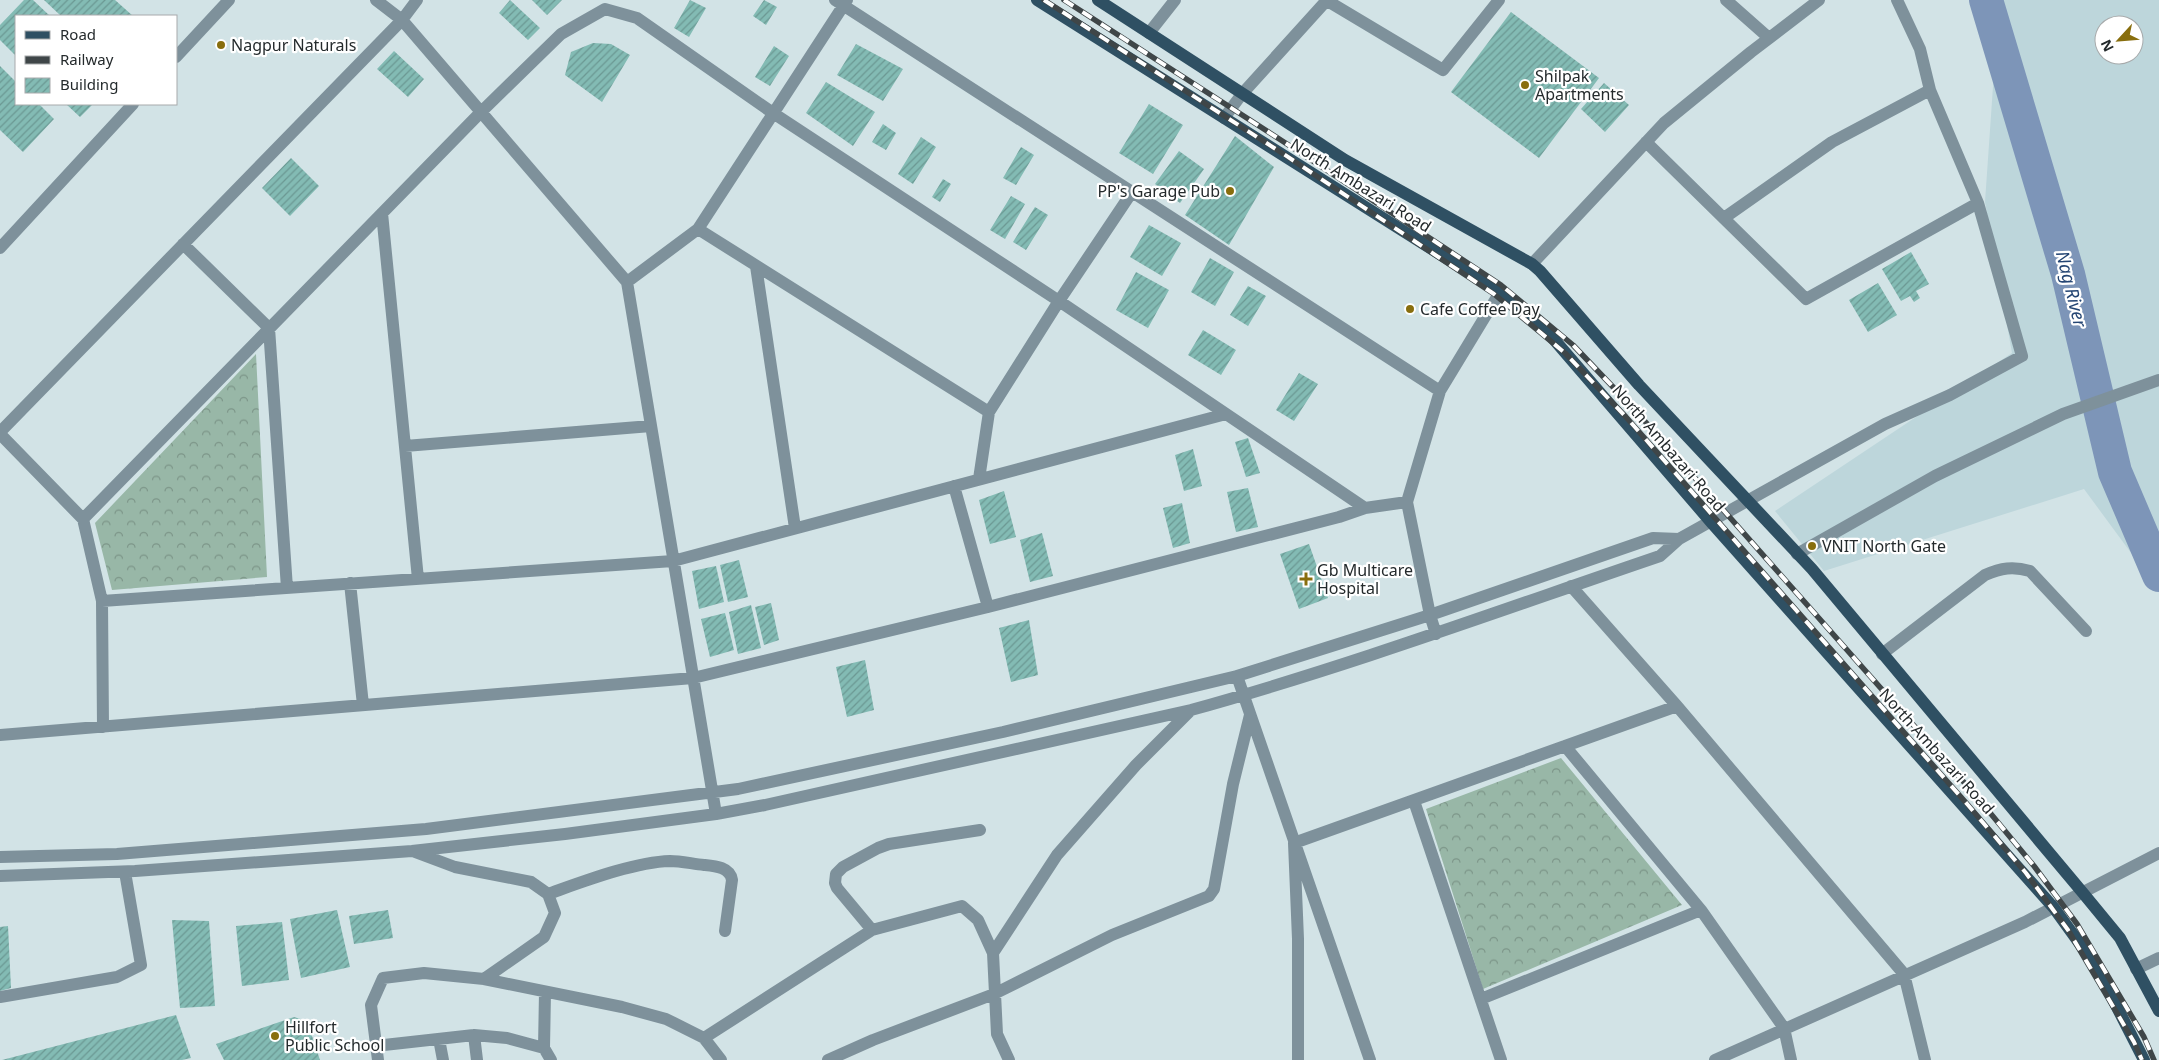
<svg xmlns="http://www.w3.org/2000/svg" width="2159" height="1060" viewBox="0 0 2159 1060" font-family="'Noto Sans',sans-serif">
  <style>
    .built { fill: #bdd6db; fill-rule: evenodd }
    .forest { fill: url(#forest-crowns) }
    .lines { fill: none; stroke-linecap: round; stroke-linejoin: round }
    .river { stroke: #7d95b8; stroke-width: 34 }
    .building { fill: url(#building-hatch) }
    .minor { stroke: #7e919b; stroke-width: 12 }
    .major { stroke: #2f5063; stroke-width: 12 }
    .rail-casing { stroke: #3f4648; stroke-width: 5.5 }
    .rail { stroke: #fff; stroke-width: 4; stroke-dasharray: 11; stroke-linecap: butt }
    .poi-dot { fill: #886e0e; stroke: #fff; stroke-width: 2 }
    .labels { text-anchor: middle; stroke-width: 4.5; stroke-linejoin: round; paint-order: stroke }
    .poi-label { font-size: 16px; fill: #242a2c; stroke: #fff; text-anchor: start }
    .street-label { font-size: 16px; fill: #242a2c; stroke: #fff }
    .water-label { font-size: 18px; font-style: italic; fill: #244573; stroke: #fff }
  </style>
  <defs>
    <pattern id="forest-crowns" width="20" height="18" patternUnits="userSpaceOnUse" patternTransform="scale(1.25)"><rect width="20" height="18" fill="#98b7a7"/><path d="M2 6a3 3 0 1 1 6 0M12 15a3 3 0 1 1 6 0" fill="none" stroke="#7c9588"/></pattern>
    <pattern id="building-hatch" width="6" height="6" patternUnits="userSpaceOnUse" patternTransform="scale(1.25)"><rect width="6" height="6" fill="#83bbb4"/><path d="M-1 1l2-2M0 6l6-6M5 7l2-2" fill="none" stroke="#6b9893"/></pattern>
  </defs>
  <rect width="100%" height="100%" fill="#d2e3e6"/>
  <path class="built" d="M1999,0H2159V591L2084,489L1824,571L1775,511L2012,353L1985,202ZM2104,25H2134V55H2104Z"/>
  <path class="forest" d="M256,354L267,577L112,590L95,523Z
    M1561,758L1682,905L1483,989L1426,809Z"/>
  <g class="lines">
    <path class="river" d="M1986,0L2068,274L2115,472L2159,575"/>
  </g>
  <path class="building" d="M24,0H33L50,16H16V56L0,40V25Z
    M44,0H115L133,16H61Z
    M510,0L540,28L528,40L499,13Z
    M532,0H562L547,15Z
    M690,0L706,8L689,37L674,28Z
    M764,0L777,7L766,25L753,16Z
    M1511,12L1599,78L1539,158L1451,92Z
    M593,43L611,44L630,55L602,102L565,75L571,52Z
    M856,44L903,69L883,101L837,75Z
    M774,46L789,56L770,86L755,77Z
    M394,51L424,79L408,97L377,69Z
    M0,66L16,82V104H39L54,119L23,152L0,130Z
    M826,82L875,112L853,146L806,113Z
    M1604,83L1629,105L1605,132L1581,109Z
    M66,104H93L80,117Z
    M1149,104L1183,125L1153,174L1119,153Z
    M883,124L896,133L886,150L872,142Z
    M1235,136L1274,167L1229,245L1185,215Z
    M921,137L936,147L913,184L898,174Z
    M1021,147L1034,155L1016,185L1003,178Z
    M1179,151L1204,169L1180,203L1155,184Z
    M291,158L319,186L290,216L262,188Z
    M943,179L951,184L940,202L932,197Z
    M1011,196L1025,204L1005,239L990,230Z
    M1035,207L1048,215L1026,250L1013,242Z
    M1149,225L1181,243L1162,276L1130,257Z
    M1911,252L1929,284L1916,291L1920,298L1914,302L1910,296L1901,301L1882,269Z
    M1210,258L1234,272L1215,306L1191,292Z
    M1136,272L1169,290L1148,328L1116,310Z
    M1878,283L1897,315L1868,332L1849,300Z
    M1248,286L1266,296L1248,326L1230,315Z
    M1203,330L1236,350L1221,375L1188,355Z
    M1299,373L1318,384L1294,421L1276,410Z
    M1248,438L1260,473L1246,477L1235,442Z
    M1193,449L1202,486L1184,491L1175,455Z
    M1248,488L1258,527L1236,532L1227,492Z
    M1004,491L1016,537L990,544L979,500Z
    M1182,503L1190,543L1173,548L1163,508Z
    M1042,533L1053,576L1030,582L1020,540Z
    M1309,544L1328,598L1299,609L1280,554Z
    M739,560L748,597L728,602L720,565Z
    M716,566L724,602L699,609L692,571Z
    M771,603L779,640L764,645L755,607Z
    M751,605L761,648L738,654L729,612Z
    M725,613L734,650L710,657L701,619Z
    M1029,620L1038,675L1011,682L999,628Z
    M865,660L874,710L847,717L836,667Z
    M337,910L350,967L301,978L290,919Z
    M388,910L393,938L354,944L349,916Z
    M172,920L209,921L215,1006L180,1008Z
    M282,922L289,980L242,986L236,926Z
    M8,926L11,988L0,991V927Z
    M176,1015L191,1058L182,1060H2Z
    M294,1017L307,1021L320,1060H224L216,1044Z"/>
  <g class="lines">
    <path class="minor" d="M376,0L402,20L627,282L716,814
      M835,0L1440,391
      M1326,0L1443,70L1499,0
      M1726,0L1769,38
      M1149,33L1175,0
      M176,57L229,0
      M1224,118L1242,94L1327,0
      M1646,142L1806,299L1978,203L1930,90L1920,49L1897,0
      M382,213L418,579
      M1724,218L1832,142L1930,90
      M698,229L989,412
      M183,244L269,328L287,588
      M0,248L133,104
      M1532,264L1664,123L1751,52L1819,0
      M756,266L795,528
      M627,282L698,229L847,0
      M0,432L402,20L417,0
      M0,434L83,519L102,601L103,727
      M405,446L651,426
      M979,479L989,412L1059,301L1132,192
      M954,486L988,607
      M83,519L481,112L561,34L605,9L637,18L773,113L1059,301L1365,508L1407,502
      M1797,554L1935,476L2063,414L2159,380
      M350,583L363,705
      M1571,586L1677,706L1904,974L1925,1060
      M102,601L673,561L1226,414
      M1436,634L1430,615L1407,502L1440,391L1500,292
      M1882,654L1985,575C2001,568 2013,566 2030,571L2086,631
      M1237,676L1370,1060
      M0,735L693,678L988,607L1339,517L1365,508
      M1565,746L1701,910L1784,1028L1791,1060
      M1414,801L1501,1060
      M0,857L117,854L426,829L738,789L1003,732L1237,676L1430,615L1653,538L1679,539
      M0,876L135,871L412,851L565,834L716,814L765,805L1191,710C1350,666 1504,609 1660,556L1679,539L1885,424L1950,395L2022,356L1978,203
      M548,894C582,882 634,862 670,861C681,861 693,864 704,865C715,866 730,867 732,880L725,931
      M872,930L837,888L835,883L836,874L843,867L878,848L889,844L980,830
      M993,953L1057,855L1136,765L1191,710
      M2136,969L2159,958
      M484,979L622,1007L666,1019L704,1038L721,1060
      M0,997L117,977L141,965L125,872
      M1481,999L1701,910
      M474,1035L477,1060
      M704,1038L872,930L962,906L978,920L993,953L997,1034L1009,1060
      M439,1039L443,1060
      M375,1046L474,1035L507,1038L544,1048L551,1060
      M544,1048L545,992
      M378,1060L371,1005L383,978L424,973L484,979L544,937L555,913L548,894L531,882L455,867L415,852
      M828,1060L873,1040L994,994L1112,935L1209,896L1214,889L1216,878L1233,784L1250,715
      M1298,1060V939L1294,843L1677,706
      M1715,1060L2025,922L2159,853"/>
    <path class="major" d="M1037,0L1500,292L1539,322L1711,522L2054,908L2096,966L2144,1060
      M1098,0L1345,160L1532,264L1540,271L1639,385L1812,569L2083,893L2120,938L2159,1011"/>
    <g class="rail-casing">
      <path id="rail" d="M1044,0L1282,153L1494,294L1565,353L1626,417L1968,805L2026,873L2068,930L2134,1042L2142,1060
        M1064,0L1287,144L1501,285L1573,345L1634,409L1977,797L2034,866L2077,924L2144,1037L2154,1060"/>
    </g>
    <use href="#rail" class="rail"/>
  </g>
  <g class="poi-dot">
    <circle cx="221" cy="45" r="5"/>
    <circle cx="1525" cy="85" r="5"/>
    <circle cx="1230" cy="191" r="5"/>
    <circle cx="1410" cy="309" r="5"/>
    <circle cx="1812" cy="546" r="5"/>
    <path d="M1303.5 571.5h5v5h5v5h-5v5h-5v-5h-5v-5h5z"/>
    <circle cx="275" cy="1036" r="5"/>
  </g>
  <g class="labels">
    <g class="poi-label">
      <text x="231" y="51">Nagpur Naturals</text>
      <text x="1535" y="82">Shilpak<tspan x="1535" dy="18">Apartments</tspan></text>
      <text x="1220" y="197" text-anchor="end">PP's Garage Pub</text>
      <text x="1420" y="315">Cafe Coffee Day</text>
      <text x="1822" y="552">VNIT North Gate</text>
      <text x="1317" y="576">Gb Multicare<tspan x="1317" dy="18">Hospital</tspan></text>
      <text x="285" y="1033">Hillfort<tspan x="285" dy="18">Public School</tspan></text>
    </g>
    <g class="street-label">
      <text transform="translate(1361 185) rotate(32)" y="6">North Ambazari Road</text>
      <text transform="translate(1669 448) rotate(49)" y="6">North Ambazari Road</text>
      <text transform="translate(1937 751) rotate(48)" y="6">North Ambazari Road</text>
    </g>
    <g class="water-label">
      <text transform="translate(2071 289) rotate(76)" y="6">Nag River</text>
    </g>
  </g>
  <rect x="15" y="15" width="162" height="90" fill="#ffffff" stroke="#a7aaab"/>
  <rect x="25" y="31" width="25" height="8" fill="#2f5063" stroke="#a7aaab"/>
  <text x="60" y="40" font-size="15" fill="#242a2c">Road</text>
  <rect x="25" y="56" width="25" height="8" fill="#3f4648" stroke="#a7aaab"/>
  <text x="60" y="65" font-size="15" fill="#242a2c">Railway</text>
  <rect x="25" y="78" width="25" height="15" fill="url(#building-hatch)" stroke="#a7aaab"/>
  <text x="60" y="90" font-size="15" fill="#242a2c">Building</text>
  <g transform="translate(2119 40) rotate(244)"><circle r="24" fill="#ffffff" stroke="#a7aaab"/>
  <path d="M0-4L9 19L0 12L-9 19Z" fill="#886e0e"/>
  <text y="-8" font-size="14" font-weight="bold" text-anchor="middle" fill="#242a2c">N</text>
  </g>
</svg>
